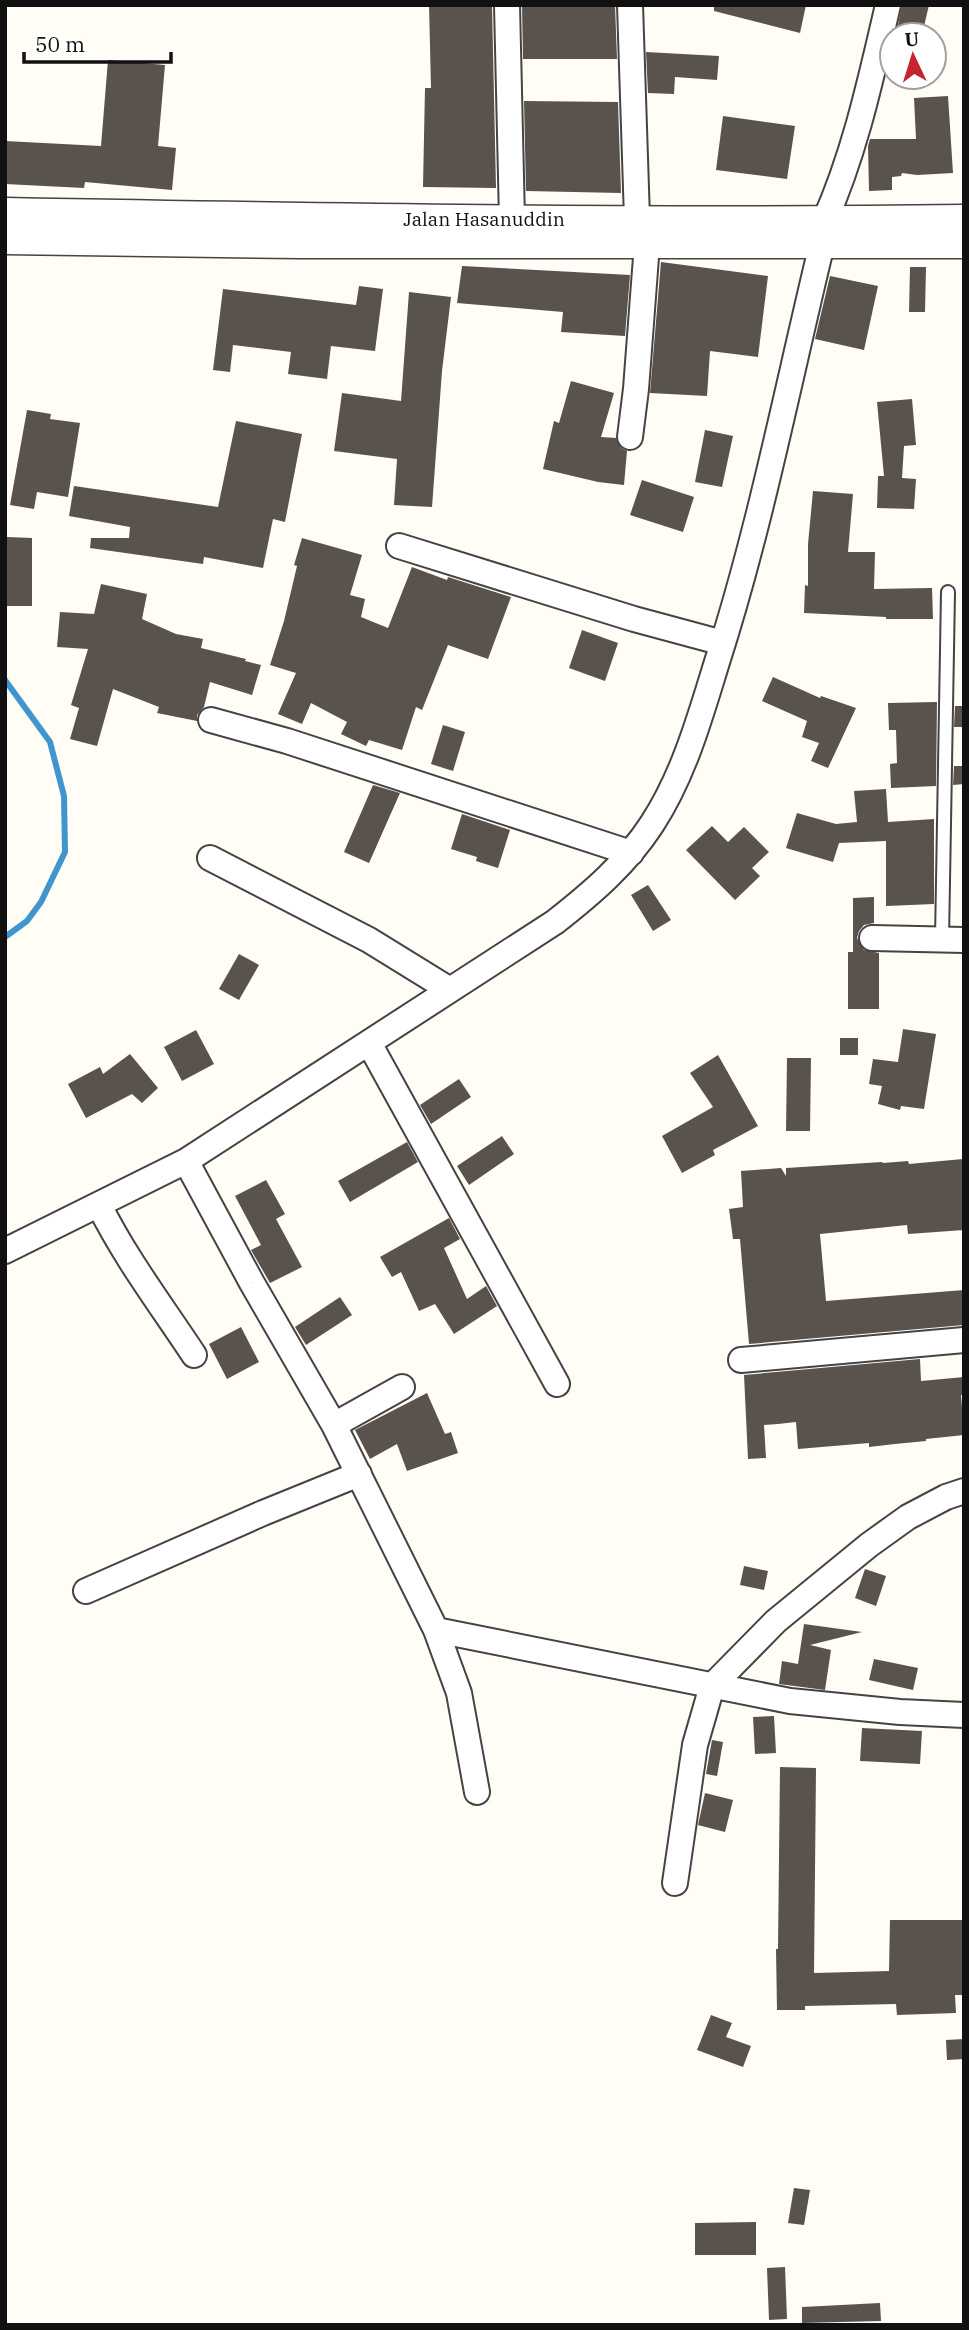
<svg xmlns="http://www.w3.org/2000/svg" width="969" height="2330" viewBox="0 0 969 2330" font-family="'IBM Plex Serif',serif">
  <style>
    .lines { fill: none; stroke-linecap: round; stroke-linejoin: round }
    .stream { stroke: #3f96cf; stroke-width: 6 }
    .building { fill: #5a524d }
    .service-casing { stroke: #444; stroke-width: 16 }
    .minor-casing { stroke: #444; stroke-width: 28 }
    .tertiary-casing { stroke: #444; stroke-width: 33 }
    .service { stroke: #fff; stroke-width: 12 }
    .minor { stroke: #fff; stroke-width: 24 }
    .tertiary { stroke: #fff; stroke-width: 30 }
    .labels { text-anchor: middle; stroke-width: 7; stroke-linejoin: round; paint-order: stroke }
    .street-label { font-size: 19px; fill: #111; stroke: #fff }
  </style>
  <rect width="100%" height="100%" fill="#fffdf5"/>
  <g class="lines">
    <path class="stream" d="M5,680L50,742L64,796L65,852L41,902L27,921L5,937"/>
  </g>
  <path class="building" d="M429,5H492L496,188L423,187L425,88H431Z
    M522,5H615L617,59H523Z
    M714,5H806L800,33L714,11Z
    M902,5H929L922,35H896Z
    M646,52L719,56L717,80L675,77L674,94L648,93Z
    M108,60L165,65L158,146L176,148L172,190L85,182L84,188L5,184V141L101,146Z
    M948,96L953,173L917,175L902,173L901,176L892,177V190L869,191L868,146L870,139H916L914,98Z
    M524,101L618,102L621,193L526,191Z
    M723,116L795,126L787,179L716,170Z
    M661,262L768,276L758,357L710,351L707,396L650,393Z
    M462,266L630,275L625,336L561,332L563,312L457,303Z
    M910,267H926L925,312H909Z
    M830,276L878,286L864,350L815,339Z
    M359,286L383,289L375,351L331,346L327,379L288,374L291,352L233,345L230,372L213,370L223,289L356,305Z
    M409,292L451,297L442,371L432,507L394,505L397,459L334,451L342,393L401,401Z
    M571,381L614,393L601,437L616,438L621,448L627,451L624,485L598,482L543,469L554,421L559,423Z
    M912,399L916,445L904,446L902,478L916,479L914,509L877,508L878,476H884L877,402Z
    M27,410L51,414L50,419L80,423L68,497L37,492L34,509L10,505Z
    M236,421L302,434L285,522L273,519L263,568L204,557L203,564L90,548L91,538H129L130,527L69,516L74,486L218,507Z
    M705,430L733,436L722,487L695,482Z
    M642,480L694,497L683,532L630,515Z
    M813,491L853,494L848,552H875L874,589L932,588L933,619H886V617L804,613L805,585L808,586V544Z
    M7,537L32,538V606H6Z
    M302,538L362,555L350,595L365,599L361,617L388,628L412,567L447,580L448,577L511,597L488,659L448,645L422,710L416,707L402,750L369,740L366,746L341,734L347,722L311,703L302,724L278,714L296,673L270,665L284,621L297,566L294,565Z
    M101,584L147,594L142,619L176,634L203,639L201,648L246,659L245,661L261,665L252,695L210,682L204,707L197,715V721L157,713L159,707L113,689L97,746L70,739L79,708L71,705L88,649L57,647L60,612L94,614Z
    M582,630L618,643L605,681L569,668Z
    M773,677L820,698L821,696L856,708L828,768L811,761L819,743L802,737L807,721L762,701Z
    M937,702L936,786L891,788L890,764L897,763L896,730H889L888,703Z
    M955,706H964V727H954Z
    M443,725L465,732L453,771L431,764Z
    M954,766H964V784L953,785Z
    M373,785L400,793L369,863L344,852Z
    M886,789L888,822L934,819V904L886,906V841L839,843L833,862L786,848L797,813L836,824L857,822L854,791Z
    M462,814L510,830L498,868L476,861L477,857L451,849Z
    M712,826L728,842L744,827L769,852L752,868L760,876L735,900L686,850Z
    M648,885L671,920L653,931L631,895Z
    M874,897V923L864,925L859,931L857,938L864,950L879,953V1009H848V952H853V898Z
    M239,954L259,965L239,1000L219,989Z
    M903,1029L936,1034L924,1109L901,1106L900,1110L878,1104L882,1086L869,1084L873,1059L898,1062Z
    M196,1030L214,1064L182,1081L164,1047Z
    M840,1038H858V1055H840Z
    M130,1054L158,1088L142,1103L132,1094L86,1118L68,1084L100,1067L103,1074Z
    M718,1055L758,1126L713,1150L715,1155L682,1173L662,1136L713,1107L690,1073Z
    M787,1058H811L810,1131H786Z
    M459,1079L471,1097L431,1124L420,1105Z
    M502,1136L514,1154L469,1185L457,1166Z
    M407,1142L418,1162L350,1202L338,1181Z
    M963,1159L964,1230L908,1234L907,1225L820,1234L826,1301L964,1290V1325L749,1344L740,1239H733L729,1209L743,1207L741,1171L781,1168L786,1176V1168L882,1162L883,1163L908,1161L909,1164Z
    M266,1180L285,1214L276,1219L302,1267L270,1283L251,1250L261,1245L235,1196Z
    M449,1218L460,1239L444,1248L467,1299L486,1286L497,1306L454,1334L435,1304L419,1311L401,1272L392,1277L380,1257Z
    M340,1297L352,1315L306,1345L295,1327Z
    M241,1327L259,1362L227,1379L209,1344Z
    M920,1359L921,1381L964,1377V1395H961L964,1435L926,1439V1441L895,1444L869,1447V1443L798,1449L796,1422L778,1424L764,1425L766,1458L748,1459L744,1375Z
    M427,1393L445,1434L451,1432L458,1453L407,1471L397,1444L370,1459L355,1430Z
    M744,1566L768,1571L764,1590L740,1585Z
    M865,1569L886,1576L876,1606L855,1598Z
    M804,1624L862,1632L810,1645L831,1650L825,1690L779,1684L782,1661L798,1664Z
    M874,1659L918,1668L913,1690L869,1680Z
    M774,1716L776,1753L755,1754L753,1717Z
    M862,1728L922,1731L920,1764L860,1761Z
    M712,1740L723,1742L717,1776L706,1774Z
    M780,1767L816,1768L814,1973L889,1971L890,1920H964V1995H955L956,2013L897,2015L896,2004L805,2006V2010H777L776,1949H778Z
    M705,1793L733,1800L725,1832L698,1825Z
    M711,2015L732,2023L726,2037L751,2046L743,2067L697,2050Z
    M964,2039V2059L947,2060L946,2040Z
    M794,2188L810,2190L804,2225L788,2223Z
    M756,2222V2255H695V2223Z
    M785,2267L787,2319L769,2320L767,2268Z
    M880,2303L881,2321L802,2323V2307Z"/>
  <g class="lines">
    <g class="service-casing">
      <path id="service" d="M942,939L948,592"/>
    </g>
    <g class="minor-casing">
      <path id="minor" d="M507,5L512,220
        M630,5L637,219
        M824,222C855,153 871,78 888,5
        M630,437L636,389L647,244
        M399,546L634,619L723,643
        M211,720L287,741L631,853
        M210,858L369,940L450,990
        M872,938L964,940
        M369,1043L557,1384
        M186,1161L252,1283L334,1425L436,1630L459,1693L477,1792
        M99,1205C126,1259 161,1305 194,1355
        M5,1251L186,1161L555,922C592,893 626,864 652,824C684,775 700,717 717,662C761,525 788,384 822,244
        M741,1360L964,1340
        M334,1425L402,1387
        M86,1591L263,1513L359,1474
        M436,1630L790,1701L900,1712L964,1715
        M675,1883L695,1745L712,1686L776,1621L869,1545L908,1517L946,1497L964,1491"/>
    </g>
    <g class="tertiary-casing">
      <path id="tertiary" d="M5,213C325,219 644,224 964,220
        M5,239L300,243H964"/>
    </g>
    <use href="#service" class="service"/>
    <use href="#minor" class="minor"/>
    <use href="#tertiary" class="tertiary"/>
  </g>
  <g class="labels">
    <g class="street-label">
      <text x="484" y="226">Jalan Hasanuddin</text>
    </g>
  </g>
  <rect width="969" height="2330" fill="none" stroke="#111111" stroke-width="14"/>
  <g transform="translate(913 56) rotate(356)"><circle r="33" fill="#ffffff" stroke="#a0a0a0" stroke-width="2"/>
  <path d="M0-5L12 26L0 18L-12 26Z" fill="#c4262e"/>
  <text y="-10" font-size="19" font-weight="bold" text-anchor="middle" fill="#111111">U</text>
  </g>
  <path d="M24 52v10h147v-10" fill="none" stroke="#111111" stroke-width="3.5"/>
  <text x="35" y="52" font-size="21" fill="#111111" stroke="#ffffff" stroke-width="5" paint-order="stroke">50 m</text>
</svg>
